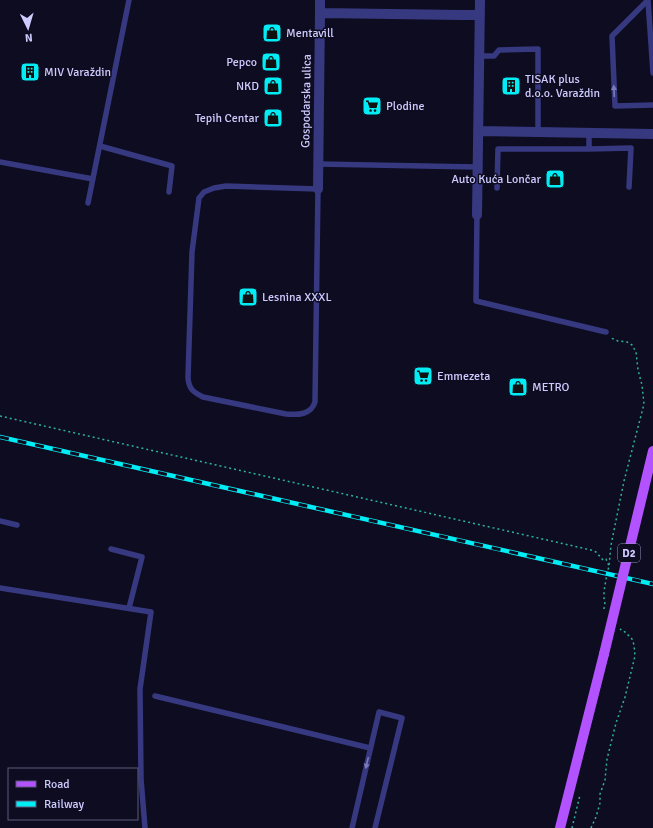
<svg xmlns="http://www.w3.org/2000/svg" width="653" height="828" viewBox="0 0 653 828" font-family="Signika,sans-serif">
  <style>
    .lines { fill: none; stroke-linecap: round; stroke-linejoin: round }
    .path { stroke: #2cb2a2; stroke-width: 1.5; stroke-dasharray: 2 3; stroke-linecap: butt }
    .service { stroke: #373980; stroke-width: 5.5 }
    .minor { stroke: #373980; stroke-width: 10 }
    .primary { stroke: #b352ff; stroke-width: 10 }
    .rail-casing { stroke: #00edf6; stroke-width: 4.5 }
    .rail { stroke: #0e0c20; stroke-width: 3; stroke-dasharray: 9; stroke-linecap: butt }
    .primary-bridge { stroke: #b352ff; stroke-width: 10 }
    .oneway { fill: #7b7bb9 }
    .labels { text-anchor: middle; stroke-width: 3; stroke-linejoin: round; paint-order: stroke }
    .shield { fill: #0e0c20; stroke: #9492bc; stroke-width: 1 }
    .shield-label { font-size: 11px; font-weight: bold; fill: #cecbff }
    .poi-label { font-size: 12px; fill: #cecbff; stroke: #0e0c20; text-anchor: start }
    .street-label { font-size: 12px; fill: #cecbff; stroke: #0e0c20 }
  </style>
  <rect width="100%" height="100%" fill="#0e0c20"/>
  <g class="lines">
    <path class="path" d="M0,416L591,550L596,552L603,560L606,559L609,566
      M604,609L605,602L604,598V591L607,574L609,566L611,545L624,481L644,404L642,385L638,370L636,352L632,345L627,342L618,341L611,338
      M572,828L580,795
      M591,828L596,817L600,803V794L605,780L607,759L616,723L625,697L635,656L634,645L632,639L625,632L620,629"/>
    <path class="service" d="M648,0L612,36L615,106L653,105
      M648,0L653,73
      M480,56H494L499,50L538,49V132
      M589,133V149L631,148L629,187
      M100,146L172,166L169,192
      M0,162L93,179
      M318,164L477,167
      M226,186L318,189L315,402C311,415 298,415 286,414L203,397C193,392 189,389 188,378L192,252L199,198L204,192L214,188Z
      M497,188L498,149H589
      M88,203L129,0
      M477,215L476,301L606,332
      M0,521L17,525
      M111,549L142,557L129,608
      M0,588L151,612L140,689L141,779L145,828
      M155,696L370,748
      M352,828L379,712L402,718L375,828"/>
    <path class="minor" d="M320,0V13L462,15H480
      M478,131L653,134
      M318,189L320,13
      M477,215L480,0"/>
    <path class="primary" d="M560,828L604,654"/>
    <g class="rail-casing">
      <path id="rail" d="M0,437L653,584"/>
    </g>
    <use href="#rail" class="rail"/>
    <path class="primary-bridge" d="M604,654L653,451"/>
  </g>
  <defs><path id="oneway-solid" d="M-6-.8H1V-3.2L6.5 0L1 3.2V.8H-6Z"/></defs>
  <g class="oneway">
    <use href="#oneway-solid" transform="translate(614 91) rotate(-93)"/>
    <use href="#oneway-solid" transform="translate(367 763) rotate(103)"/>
  </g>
  <defs>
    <g id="shop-square" transform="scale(1)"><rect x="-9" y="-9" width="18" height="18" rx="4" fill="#00edf6" stroke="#0e0c20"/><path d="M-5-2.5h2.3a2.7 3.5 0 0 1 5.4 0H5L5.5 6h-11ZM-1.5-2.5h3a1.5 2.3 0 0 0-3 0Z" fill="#111"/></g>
    <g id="building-square" transform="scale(1)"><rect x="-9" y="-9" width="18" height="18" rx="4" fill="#00edf6" stroke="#0e0c20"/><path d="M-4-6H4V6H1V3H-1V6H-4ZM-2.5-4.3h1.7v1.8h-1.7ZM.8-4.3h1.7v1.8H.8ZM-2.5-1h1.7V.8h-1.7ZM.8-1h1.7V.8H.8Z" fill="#111"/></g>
    <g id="supermarket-square" transform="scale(1)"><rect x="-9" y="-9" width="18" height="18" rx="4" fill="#00edf6" stroke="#0e0c20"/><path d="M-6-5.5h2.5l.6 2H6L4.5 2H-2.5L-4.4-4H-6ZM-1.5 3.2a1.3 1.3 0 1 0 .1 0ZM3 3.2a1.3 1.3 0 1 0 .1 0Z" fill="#111"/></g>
  </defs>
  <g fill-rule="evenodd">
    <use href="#shop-square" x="272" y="33"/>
    <use href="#shop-square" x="271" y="62"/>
    <use href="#building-square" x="30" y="72"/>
    <use href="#shop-square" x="273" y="86"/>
    <use href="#building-square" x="511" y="86"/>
    <use href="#supermarket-square" x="372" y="106"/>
    <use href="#shop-square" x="273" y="118"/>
    <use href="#shop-square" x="555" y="179"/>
    <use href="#shop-square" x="248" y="297"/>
    <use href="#supermarket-square" x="423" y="376"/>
    <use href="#shop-square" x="518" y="387"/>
  </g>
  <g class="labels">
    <rect class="shield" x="618" y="544" width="22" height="18" rx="3"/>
    <g class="shield-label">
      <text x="629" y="557">D2</text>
    </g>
    <g class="poi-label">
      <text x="286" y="37">Mentavill</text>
      <text x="257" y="66" text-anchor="end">Pepco</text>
      <text x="44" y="76">MIV Varaždin</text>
      <text x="525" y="83">TISAK plus<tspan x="525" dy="14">d.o.o. Varaždin</tspan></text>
      <text x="259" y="90" text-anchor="end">NKD</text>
      <text x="386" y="110">Plodine</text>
      <text x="259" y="122" text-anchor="end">Tepih Centar</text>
      <text x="541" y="183" text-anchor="end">Auto Kuća Lončar</text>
      <text x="262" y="301">Lesnina XXXL</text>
      <text x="437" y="380">Emmezeta</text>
      <text x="532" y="391">METRO</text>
    </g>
    <g class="street-label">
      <text transform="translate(306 101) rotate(-89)" y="4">Gospodarska ulica</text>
    </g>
  </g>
  <rect x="8" y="768" width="130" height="52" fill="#0e0c20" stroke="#5b5879"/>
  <rect x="16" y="781" width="20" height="6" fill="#b352ff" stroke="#5b5879"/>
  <text x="44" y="788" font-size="12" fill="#cecbff">Road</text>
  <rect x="16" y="801" width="20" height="6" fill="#00edf6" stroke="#5b5879"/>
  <text x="44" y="808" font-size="12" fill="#cecbff">Railway</text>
  <g transform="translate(28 28) rotate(175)" stroke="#0e0c20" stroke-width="3" paint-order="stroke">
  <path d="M0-3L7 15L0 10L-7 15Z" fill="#cecbff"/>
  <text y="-6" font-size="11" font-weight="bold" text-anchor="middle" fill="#cecbff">N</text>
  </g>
</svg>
